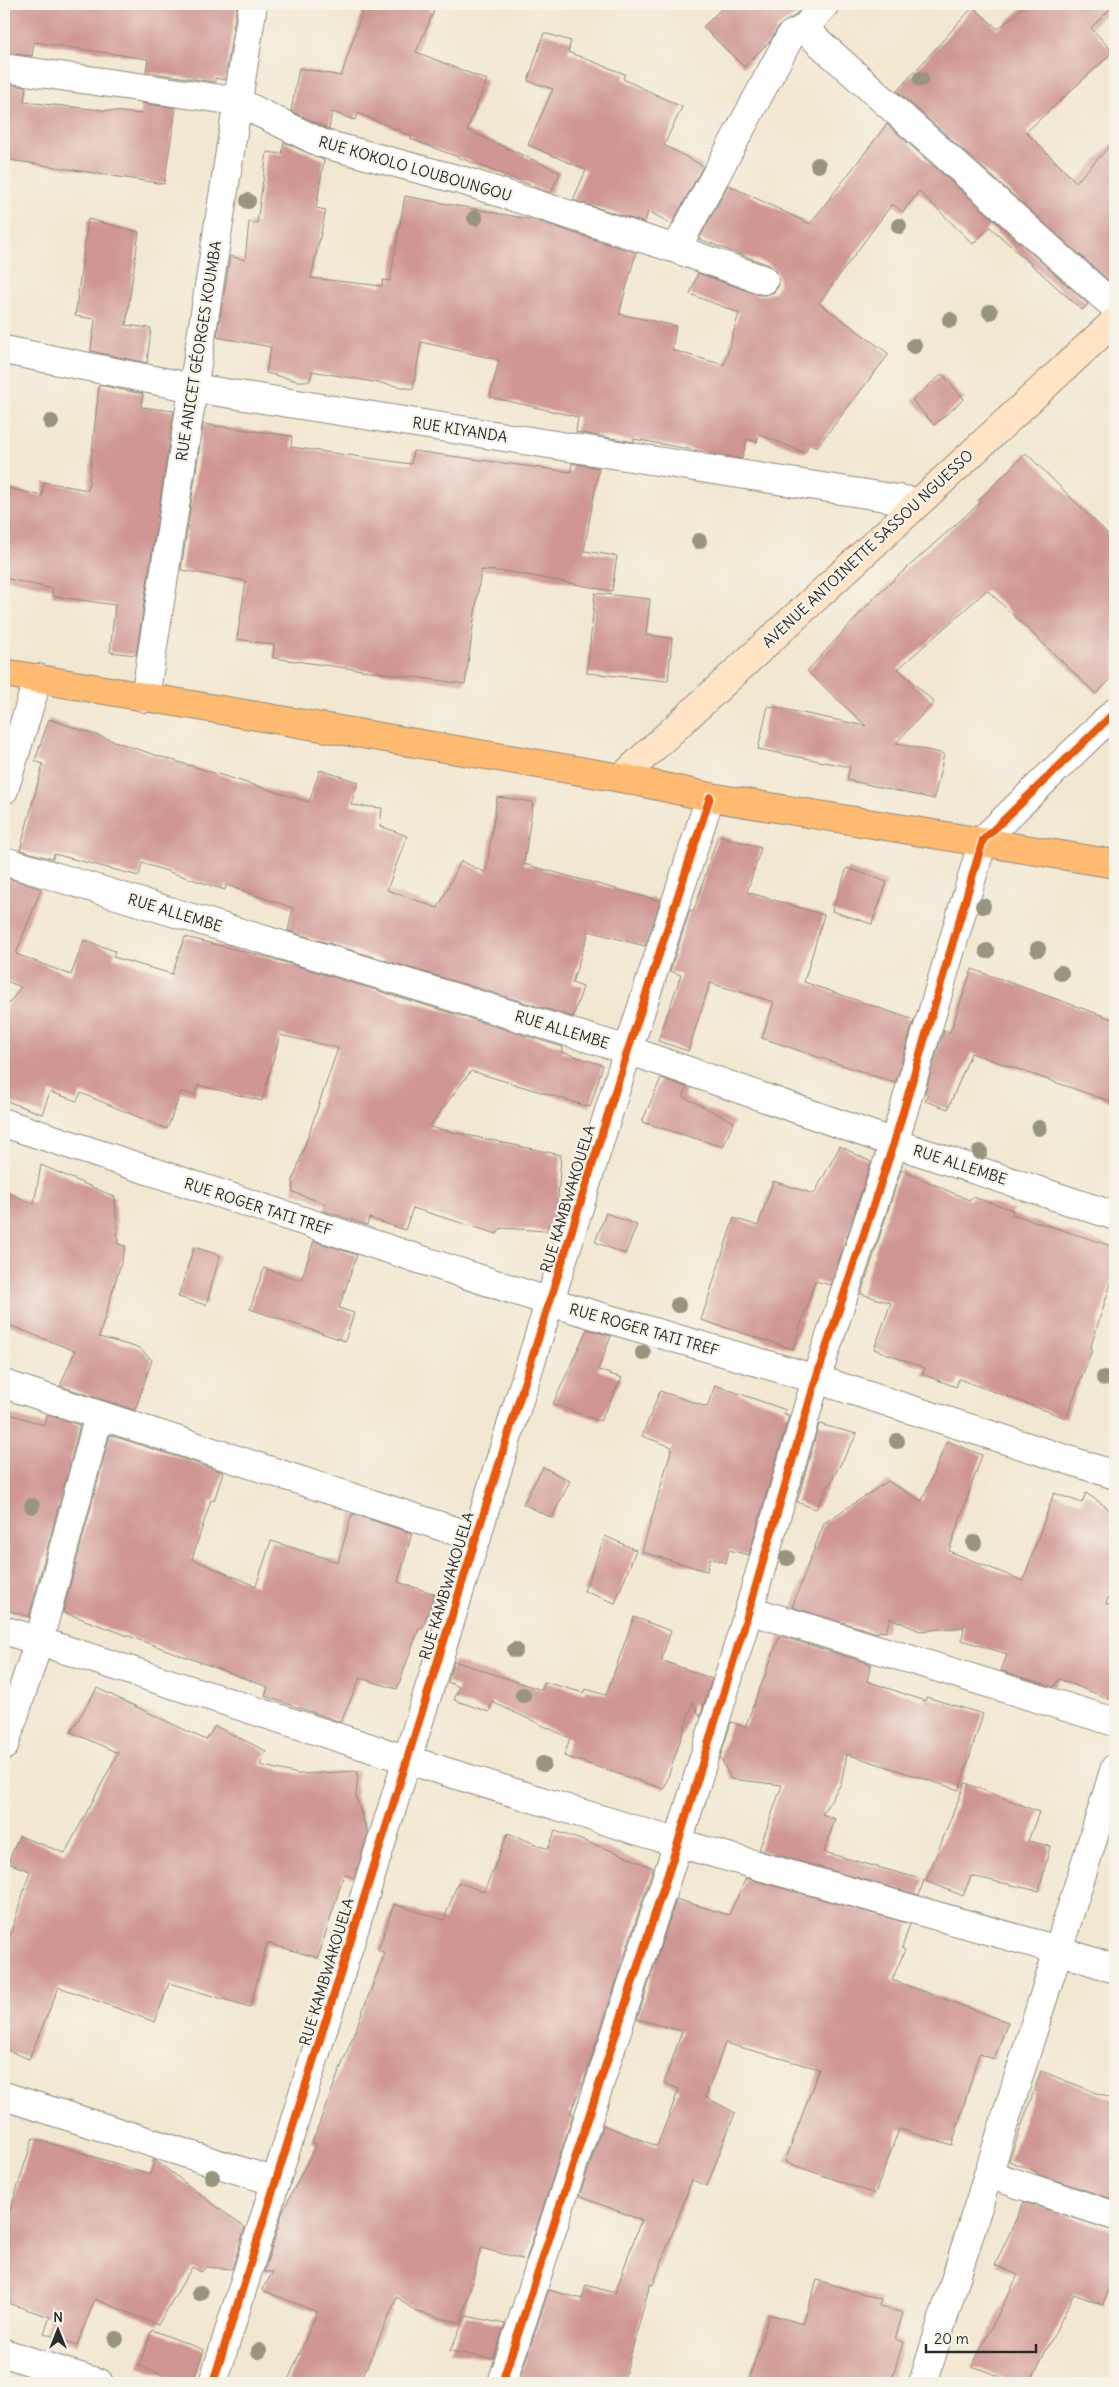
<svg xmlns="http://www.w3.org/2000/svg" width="1119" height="2387" viewBox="0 0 1119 2387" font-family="Delius,sans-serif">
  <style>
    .building { fill: #cf9693 }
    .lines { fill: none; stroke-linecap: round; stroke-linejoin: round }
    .street-casing { stroke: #8e897e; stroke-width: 30 }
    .secondary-casing { stroke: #8e897e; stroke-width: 30 }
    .highway-casing { stroke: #8e897e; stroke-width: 30 }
    .street { stroke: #fff; stroke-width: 28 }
    .secondary { stroke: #ffe4c6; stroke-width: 28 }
    .highway { stroke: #ffbb71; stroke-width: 28 }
    .cycleway-casing { stroke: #f7f3e8; stroke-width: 11 }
    .cycleway { stroke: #e8590c; stroke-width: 8 }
    .tree { fill: #98957e }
    .labels { text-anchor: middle; stroke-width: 4.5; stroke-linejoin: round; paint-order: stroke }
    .street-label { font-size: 15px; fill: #2b2b2b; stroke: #f7f3e8 }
  </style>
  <rect width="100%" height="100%" fill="#f7f3e8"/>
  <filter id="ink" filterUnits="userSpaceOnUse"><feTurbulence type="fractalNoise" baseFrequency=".02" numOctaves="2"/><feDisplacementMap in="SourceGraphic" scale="10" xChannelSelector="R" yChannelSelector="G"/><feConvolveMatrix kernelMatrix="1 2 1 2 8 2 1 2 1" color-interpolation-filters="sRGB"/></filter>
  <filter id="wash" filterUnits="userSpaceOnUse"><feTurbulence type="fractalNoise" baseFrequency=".0096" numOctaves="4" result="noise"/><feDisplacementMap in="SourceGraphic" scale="20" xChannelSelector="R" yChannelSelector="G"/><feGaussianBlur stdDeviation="1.12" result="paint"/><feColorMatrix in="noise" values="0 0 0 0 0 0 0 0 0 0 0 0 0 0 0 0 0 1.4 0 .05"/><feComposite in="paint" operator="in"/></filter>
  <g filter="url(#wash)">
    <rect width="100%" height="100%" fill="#f2e7d0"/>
    <g id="blocks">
      <path class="building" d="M4,4H237L225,80L215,78V82L146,72L148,59L34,42L32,56L4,53Z
        M365,4H416L434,11L416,52L487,80L467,130L560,172L551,193L411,139L412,136L358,113L355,120L332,112L329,129L291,111L299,68L341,76Z
        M726,4H805L794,16L778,27L770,41L744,67L703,27Z
        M1027,4H1115L1091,28L1113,52L1026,132L1076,182L1115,140V274L1109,281L897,91L973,7L998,29Z
        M544,33L571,41L568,52L625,74L623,79L682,107L664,145L703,166L672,224L648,211L645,223L573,200L586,170L528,145L553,89L528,81Z
        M4,84L26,87L24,102L141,114L142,103L176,108L164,184L4,159Z
        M887,124L1088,304L1082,310L990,227L973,244L919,191L903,212L892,204L819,303L889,354L817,447L809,443L805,453L759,434L757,442L747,439L742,459L634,439V442L576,432L578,417L490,397L499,360L421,342L413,389L312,371L310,381H298L266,373L271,347L217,337L230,256L245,260L249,222L257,223L267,152L282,154L284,142L324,160L316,208L326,210L311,278L382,286L383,280L390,281L405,196L534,220L636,253L619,314L676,326L672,350L724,365L739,313L690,294L698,273L759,295H766L774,292L779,285V278L776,270L769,265L699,239L728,185L810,224Z
        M88,219L139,232L126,325L151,328L147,363L91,351L95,319L75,316Z
        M942,374L964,399L934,425L912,400Z
        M99,385L143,394L141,407L174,411L136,655L110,652L115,605L52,596L53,589L4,578V487L42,496L44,482L88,490Z
        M203,424L292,436L291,447L411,464L413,451L571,472L572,463L599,468L584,551L617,556L612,591L510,572L481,570L465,684L273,658L274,645L237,639L246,581L181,570Z
        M1026,453L1115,541V675L1096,694L987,590L898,669L934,702L896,743L944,754L934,799L847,780L850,767L758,749L768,706L866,726L807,671L880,592L981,502L979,500Z
        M595,593L650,599L646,635L672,638L668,681L587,673Z
        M49,719L149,753L309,802L320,770L358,782L351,805L382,808L380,826L407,836L387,890L438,908L461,861L486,873L497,797L533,802L524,864L660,901L645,946L589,931L572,983L583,987L573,1017L288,931L293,908L226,885L225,890L142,863L139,876L54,854L53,859L20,850L43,764L35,761Z
        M718,835L761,848L747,892L824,915L804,982L914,1020L895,1083L762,1038L774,1002L710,983L688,1051L658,1041L681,975L670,971L690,910L694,911Z
        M847,868L887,882L872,924L832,911Z
        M4,877L41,889L16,954L71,975L84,940L115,951L113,957L172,974L185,937L271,958L563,1047L562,1052L603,1065L590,1107L471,1071L429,1127L561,1155L556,1226L549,1223L546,1231L501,1228L497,1234L413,1208L405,1230L369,1218L367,1225L324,1211L326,1204L293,1192V1180L338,1048L280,1035L262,1101L198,1085L195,1095L181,1092L167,1129L81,1093L77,1101L50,1092L42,1114L4,1100V1010L21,987L4,980Z
        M972,969L1115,1020V1103L971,1053L948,1109L925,1101L928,1094L925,1093L944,1030L950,1032Z
        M661,1078L686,1087L684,1097L734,1122L723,1147L642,1122Z
        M840,1146L871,1162L831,1285L815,1281L793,1349L701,1320L734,1218L758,1226L773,1181L814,1194Z
        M41,1165L115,1197L118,1244L126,1246L99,1337L139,1348L152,1360L135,1410L60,1386L75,1351L4,1323V1191L34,1204Z
        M901,1170L969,1200L973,1197L1013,1210L1012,1214L1115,1247V1270L1090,1349L1092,1350L1066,1418L959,1379L956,1387L922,1374L925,1368L874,1349L891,1303L861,1294Z
        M606,1213L637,1225L625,1254L595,1242Z
        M314,1241L357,1255L339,1308L354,1313L345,1341L250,1309L264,1268L301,1280Z
        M194,1247L220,1255L206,1305L178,1297Z
        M587,1329L611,1336L598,1370L622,1378L600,1421L553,1404Z
        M715,1385L786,1410L784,1414L789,1415L749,1555L729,1550L726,1563L710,1558L707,1571L642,1552L672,1447L642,1436L660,1391L707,1407Z
        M10,1414L44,1425L48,1415L80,1425L29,1617L4,1609V1432Z
        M819,1424L857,1434L816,1509L797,1502Z
        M110,1435L223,1472L214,1501L211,1500L192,1559L256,1586L271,1541L338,1562L352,1514L412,1533L398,1582L435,1594L422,1629L419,1628L397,1689L360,1678L341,1722L265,1696L268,1687L63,1612Z
        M947,1441L982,1455L949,1551L1023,1581L1054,1493L1082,1503L1086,1493L1115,1513V1579L1106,1604L1115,1607V1683L1109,1699L1059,1679L1054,1687L1001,1671L1007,1654L962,1640L964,1627L920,1631L890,1618L886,1632L879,1631L878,1633L792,1607L824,1523L888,1481L922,1501Z
        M543,1467L570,1481L552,1518L523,1504Z
        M605,1536L636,1550L615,1603L584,1591Z
        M634,1617L671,1631L661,1660L712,1679L700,1717L693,1702L664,1789L564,1756L570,1738L492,1702L489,1712L454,1700L459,1687L448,1682L454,1661L542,1690L544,1682L584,1693L586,1689L606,1695Z
        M780,1636L871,1664L867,1681L925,1701L926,1697L983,1714L959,1790L847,1754L841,1784L822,1814L835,1819L824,1852L924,1880L919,1895L759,1850L782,1785L731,1779L720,1757L731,1722L745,1727Z
        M97,1688L206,1740L215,1726L266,1751L260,1765L298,1774L358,1771L356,1797L368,1834L354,1878L344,1874L318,1958L267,1943L250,2007L169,1983L155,2022L59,1987L29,2059L4,2049V1955L30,1871L8,1863L19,1836L65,1853L118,1753L71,1732Z
        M965,1783L1039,1812L1028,1841L1050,1846L1039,1891L971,1876L963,1896L926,1881Z
        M555,1831L613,1851L653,1868L585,2078L570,2113L573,2114L526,2260L481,2248L461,2323L416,2312L397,2297L360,2383H287L317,2312L262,2290L273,2272H264L283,2211L316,2144L312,2142L385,1953L378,1950L394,1904L444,1920L458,1882L484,1892L508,1833L548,1849Z
        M746,1878L910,1924L902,1948L905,1950L892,1980L1008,2022L994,2059L979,2054L952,2145L899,2129L875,2194L785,2162L819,2069L725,2043L706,2097L735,2113L707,2186L692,2180L653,2285L650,2284L623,2383H518L549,2290L582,2299L586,2285L615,2293L641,2220L579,2196L603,2125L657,2146L679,2089L664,2083L682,2031L637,2019L676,1899L729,1915Z
        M1041,2071L1115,2100V2200L1037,2174V2172L1009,2161Z
        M33,2138L150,2174L154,2160L156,2161L245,2228L232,2269L206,2267L201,2272L192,2267L158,2325L95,2299L77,2345L44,2333L50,2317L4,2302V2209L10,2211Z
        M1024,2202L1115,2231V2273L1103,2305L1074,2294L1030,2383H1010L999,2376L972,2366L1018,2275L995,2265Z
        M817,2280L881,2299L879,2306L903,2313L895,2339L903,2342L891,2383H748L769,2314L803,2324Z
        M466,2316L505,2324L493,2359L450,2351Z
        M152,2330L204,2350L192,2383H185L139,2366Z"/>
    </g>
  </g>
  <g filter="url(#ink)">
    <use href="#blocks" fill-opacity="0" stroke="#8e897e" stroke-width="1"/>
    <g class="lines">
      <g class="street-casing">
        <path id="street" d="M804,29L1115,307
          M4,68L236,101L321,143L464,181L676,249L764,280
          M676,249L791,35L804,29L825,4
          M4,350L194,388L917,502
          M145,698L253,4
          M4,790L38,678
          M4,861L628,1050L894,1143L1115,1216
          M4,1123L550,1302L816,1379L1115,1475
          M4,1384L477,1538
          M749,1610L1115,1722
          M4,1630L408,1760L678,1843L1058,1950L1115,1969
          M4,1746L39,1641L99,1415
          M4,2096L276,2182
          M988,2174L1115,2216
          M4,2353L99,2383
          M213,2383L628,1050L710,797
          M502,2383L678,1843L749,1610L816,1379L894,1143L983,840L1115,712
          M923,2383L1115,1768"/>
      </g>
      <g class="secondary-casing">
        <path id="secondary" d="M621,778L1115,321"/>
      </g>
      <g class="highway-casing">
        <path id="highway" d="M4,673L621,778L710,797L1115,864"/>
      </g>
      <use href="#street" class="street"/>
      <use href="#secondary" class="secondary"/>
      <use href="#highway" class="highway"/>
      <g class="cycleway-casing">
        <path id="cycleway" d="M213,2383L628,1050L710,797
          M502,2383L678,1843L749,1610L816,1379L894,1143L983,840L1115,712"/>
      </g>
      <use href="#cycleway" class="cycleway"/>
    </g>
    <g class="tree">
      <circle cx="921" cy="79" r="8"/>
      <circle cx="818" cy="165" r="8"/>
      <circle cx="248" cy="201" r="8"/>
      <circle cx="475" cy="218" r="8"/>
      <circle cx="899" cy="226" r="8"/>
      <circle cx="990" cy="312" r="8"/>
      <circle cx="950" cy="320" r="8"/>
      <circle cx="914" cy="346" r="8"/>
      <circle cx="51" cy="422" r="8"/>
      <circle cx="699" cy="541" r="8"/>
      <circle cx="983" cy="906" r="8"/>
      <circle cx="1038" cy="949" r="8"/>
      <circle cx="987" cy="951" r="8"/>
      <circle cx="1061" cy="973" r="8"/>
      <circle cx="1039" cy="1128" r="8"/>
      <circle cx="980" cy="1152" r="8"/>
      <circle cx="678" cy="1305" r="8"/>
      <circle cx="643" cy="1353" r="8"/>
      <circle cx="1104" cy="1378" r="8"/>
      <circle cx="897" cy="1441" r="8"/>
      <circle cx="32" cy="1506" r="8"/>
      <circle cx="974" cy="1543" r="8"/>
      <circle cx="787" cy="1558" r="8"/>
      <circle cx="515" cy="1650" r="8"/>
      <circle cx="523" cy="1695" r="8"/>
      <circle cx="543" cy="1764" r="8"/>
      <circle cx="212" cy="2177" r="8"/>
      <circle cx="200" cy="2293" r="8"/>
      <circle cx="116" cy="2339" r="8"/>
      <circle cx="259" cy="2351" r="8"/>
    </g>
  </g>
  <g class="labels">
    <g class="street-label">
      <text transform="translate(415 169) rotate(16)" y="5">RUE KOKOLO LOUBOUNGOU</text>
      <text transform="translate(199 351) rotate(-81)" y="5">RUE ANICET GÉORGES KOUMBA</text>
      <text transform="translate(460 430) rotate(9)" y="5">RUE KIYANDA</text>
      <text transform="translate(868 549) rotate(-43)" y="5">AVENUE ANTOINETTE SASSOU NGUESSO</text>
      <text transform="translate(175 913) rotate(17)" y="5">RUE ALLEMBE</text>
      <text transform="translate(562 1030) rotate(17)" y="5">RUE ALLEMBE</text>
      <text transform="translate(960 1165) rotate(18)" y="5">RUE ALLEMBE</text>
      <text transform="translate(568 1199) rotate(-73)" y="5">RUE KAMBWAKOUELA</text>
      <text transform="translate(258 1207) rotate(18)" y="5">RUE ROGER TATI TREF</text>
      <text transform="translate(644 1330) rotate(16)" y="5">RUE ROGER TATI TREF</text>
      <text transform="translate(447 1586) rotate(-73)" y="5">RUE KAMBWAKOUELA</text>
      <text transform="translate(327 1972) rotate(-73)" y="5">RUE KAMBWAKOUELA</text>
    </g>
  </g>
  <rect width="1119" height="2387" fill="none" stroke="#f7f3e8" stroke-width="20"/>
  <g transform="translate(58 2330)" stroke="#f7f3e8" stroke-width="4" paint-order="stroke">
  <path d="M0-4L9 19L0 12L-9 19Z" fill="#2b2b2b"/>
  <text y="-8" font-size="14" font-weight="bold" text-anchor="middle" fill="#2b2b2b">N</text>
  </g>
  <path d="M926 2344v8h110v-8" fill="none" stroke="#2b2b2b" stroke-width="2.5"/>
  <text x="934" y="2344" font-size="15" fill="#2b2b2b" stroke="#f7f3e8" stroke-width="4" paint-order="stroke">20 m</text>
</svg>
